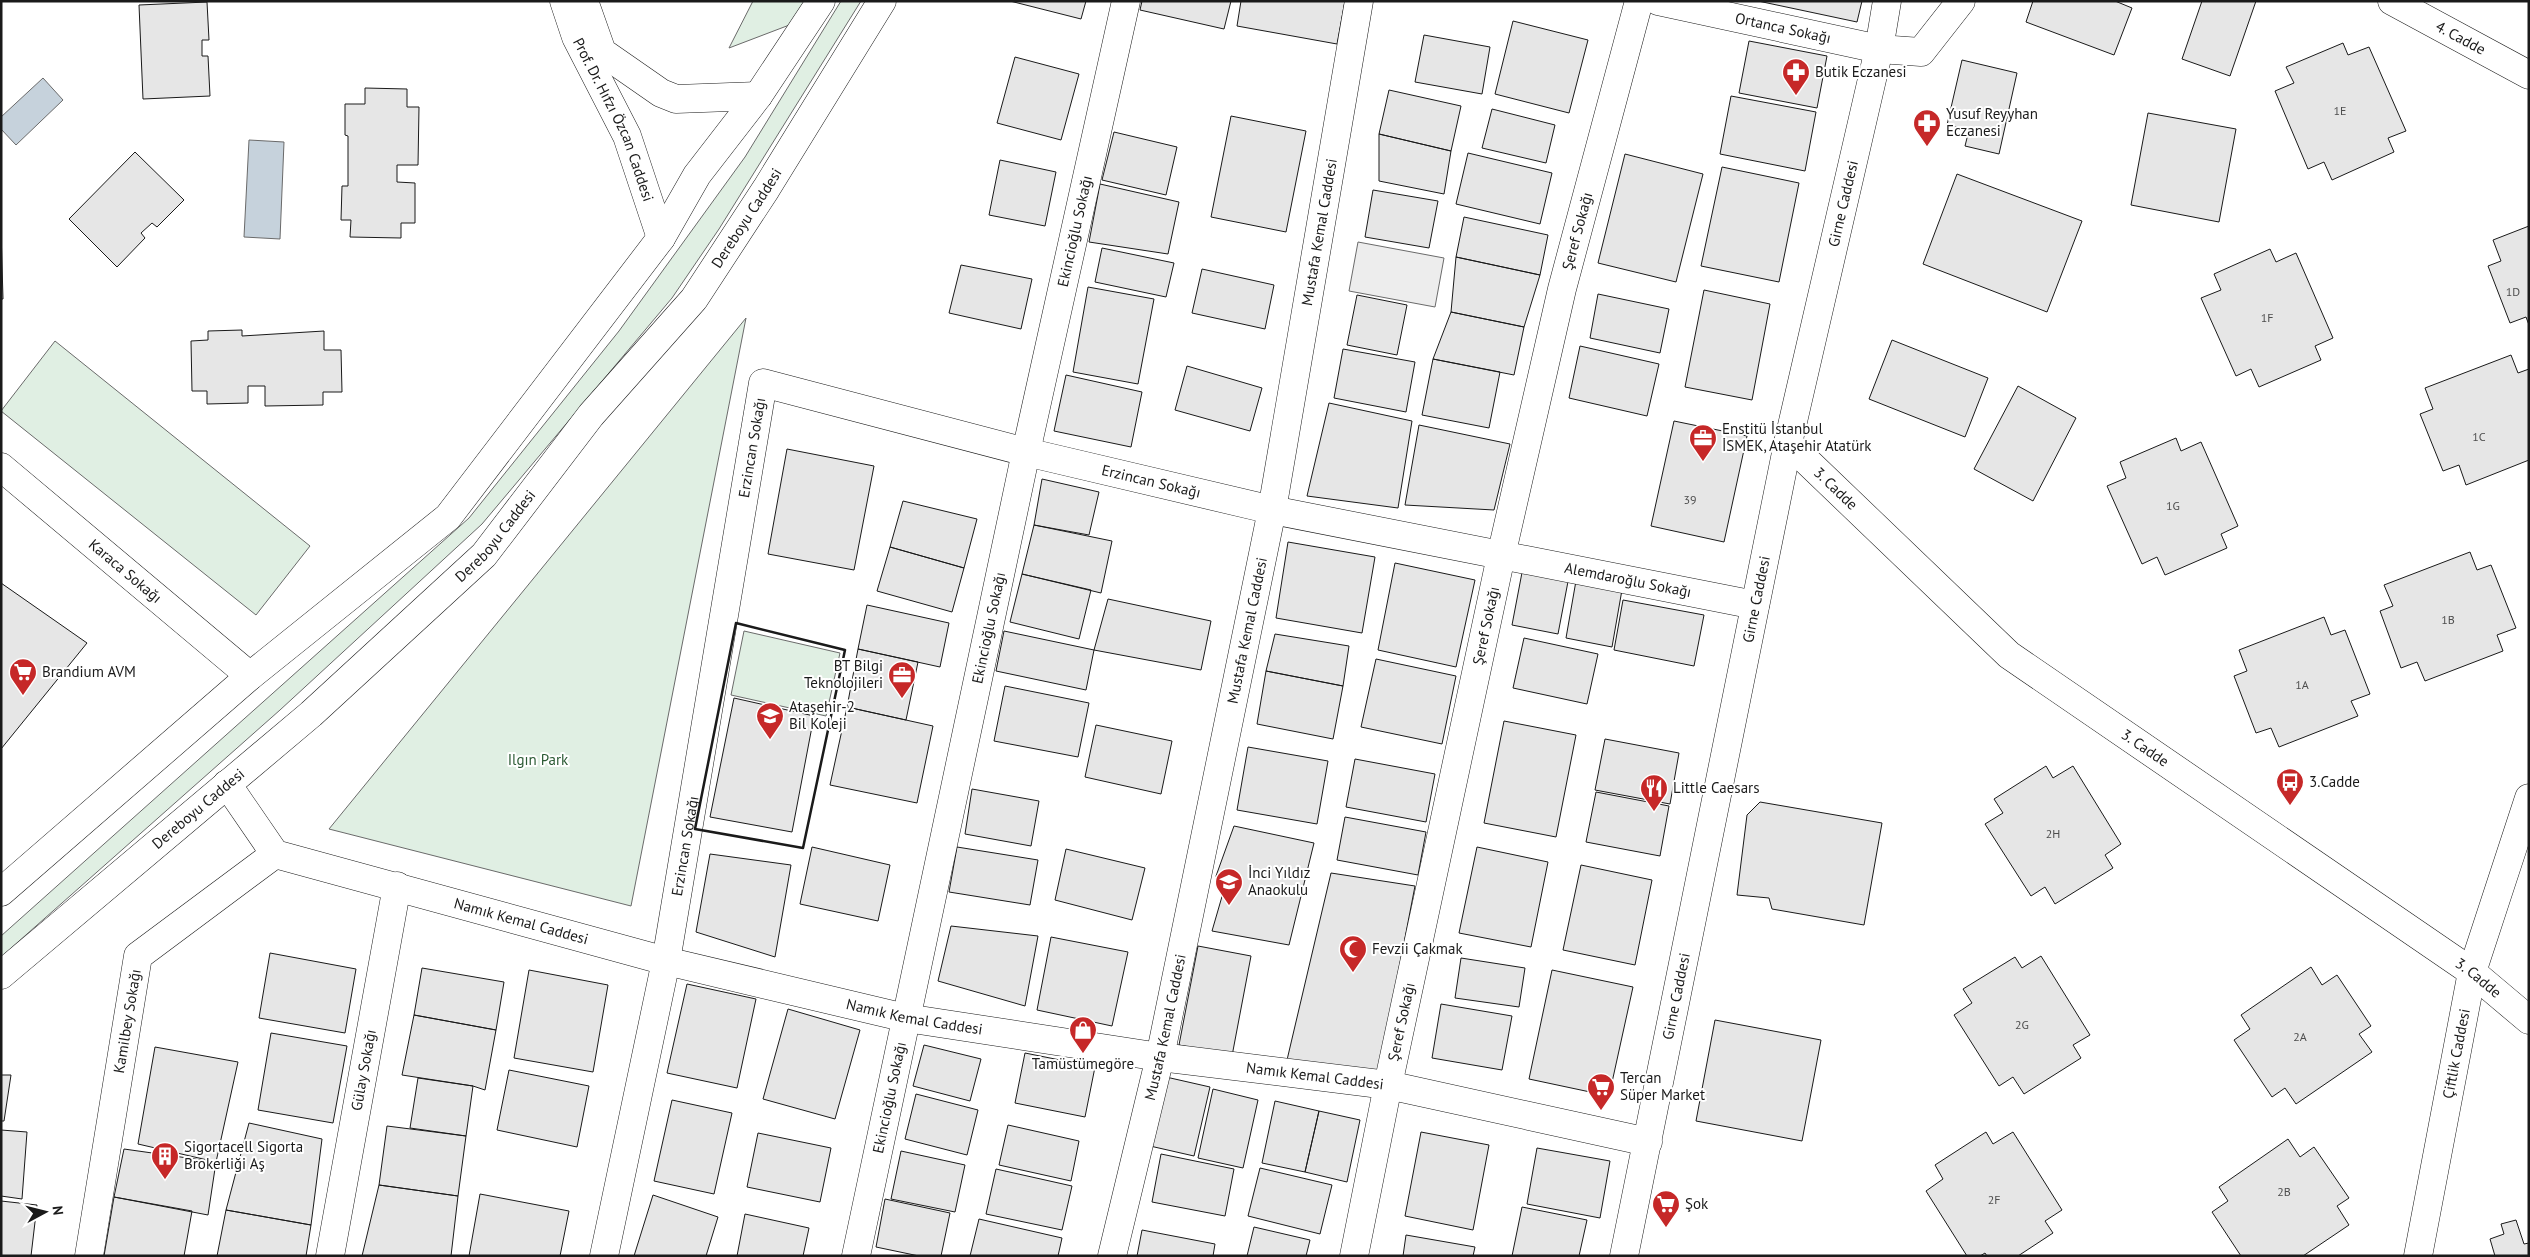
<svg xmlns="http://www.w3.org/2000/svg" width="2530" height="1257" viewBox="0 0 2530 1257" font-family="'PT Sans',sans-serif">
  <style>
    .green { fill: #e0efe3; stroke: #6a6a6a }
    .parking { fill: #ededed; stroke: #6a6a6a }
    .water { fill: #c6d2dc; stroke: #6a6a6a }
    .building { fill: #e6e6e6; stroke: #1a1a1a }
    .lines { fill: none; stroke-linecap: round; stroke-linejoin: round }
    .street-casing { stroke: #1a1a1a; stroke-width: 29 }
    .secondary-casing { stroke: #1a1a1a; stroke-width: 29 }
    .primary-casing { stroke: #1a1a1a; stroke-width: 29 }
    .street { stroke: #fff; stroke-width: 28 }
    .secondary { stroke: #fff; stroke-width: 28 }
    .primary { stroke: #fff; stroke-width: 28 }
    .wall { stroke: #1a1a1a; stroke-width: 2.5 }
    .labels { text-anchor: middle; stroke-width: 4; stroke-linejoin: round; paint-order: stroke }
    .number-label { font-size: 12px; fill: #4d4d4d }
    .street-label { font-size: 15px; fill: #1a1a1a; stroke: #fff }
    .poi-label { font-size: 15px; fill: #1a1a1a; stroke: #fff; text-anchor: start }
    .park-label { font-size: 15px; fill: #2b5a34; stroke: #fff }
  </style>
  <rect width="100%" height="100%" fill="#fff"/>
  <path class="green" d="M753,1H805L792,24L729,48Z
    M841,1H861L719,229L672,298L482,524L280,710L1,957V936L469,518L619,331L745,157Z
    M746,318L631,906L329,829Z
    M55,341L310,546L256,615L1,411Z
    M744,631L840,653L826,716L731,695Z"/>
  <path class="parking" d="M1358,242L1444,258L1435,307L1349,291Z"/>
  <path class="water" d="M43,78L63,100L16,145L1,129V117Z
    M249,140L284,142L280,239L244,237Z"/>
  <path class="building" d="M1010,1H1086L1081,19Z
    M1142,1H1231L1224,29L1140,10Z
    M1241,1H1345L1337,44L1237,26Z
    M1758,1H1862L1857,22Z
    M2033,1H2115L2132,8L2114,55L2026,22Z
    M2202,1H2256L2230,76L2182,59Z
    M207,2L209,40H202V56H208L210,96L143,99L139,5Z
    M1513,21L1588,40L1569,113L1495,94Z
    M1424,35L1490,47L1482,94L1415,82Z
    M1749,41L1827,56L1817,108L1739,93Z
    M2343,43L2348,55L2369,47L2406,131L2388,138L2394,152L2332,180L2324,162L2308,169L2275,91L2294,83L2286,67Z
    M1015,57L1079,74L1061,140L997,123Z
    M1962,60L2017,73L1999,154L1965,146L1969,130L1947,125Z
    M365,88L407,89V107H419L418,165H397V182L415,183V223H401V238L350,237L351,220H341L342,186H348V136L345,135V104H365Z
    M1389,90L1461,106L1451,151L1379,134Z
    M1731,96L1816,112L1805,171L1720,154Z
    M1492,109L1555,125L1546,163L1482,148Z
    M2148,113L2236,129L2219,222L2131,205Z
    M1231,116L1306,131L1286,232L1211,217Z
    M1114,132L1177,147L1166,195L1102,180Z
    M1379,134L1451,151L1444,194L1379,181Z
    M135,152L184,200L157,227L152,223L141,233L145,238L117,267L69,219Z
    M1468,153L1552,173L1540,224L1456,204Z
    M1625,154L1703,174L1676,282L1598,263Z
    M1000,160L1056,172L1045,226L989,215Z
    M1722,167L1799,183L1779,282L1701,266Z
    M1957,174L2082,221L2047,312L1923,264Z
    M1100,184L1179,202L1168,254L1089,242Z
    M1373,190L1438,201L1429,248L1365,237Z
    M1464,217L1548,235L1540,275L1456,257Z
    M2529,226V325L2526,317L2510,323L2488,266L2501,261L2493,240Z
    M1,230L3,299H1Z
    M1102,248L1174,263L1166,297L1095,282Z
    M2270,249L2276,262L2296,253L2333,338L2315,346L2321,360L2259,387L2251,369L2236,376L2201,298L2221,290L2214,274Z
    M1456,257L1540,275L1524,327L1451,312Z
    M961,265L1032,279L1021,329L949,313Z
    M1202,269L1274,285L1265,329L1192,313Z
    M1088,287L1154,299L1138,384L1073,372Z
    M1704,290L1770,304L1752,400L1685,387Z
    M1598,294L1669,309L1660,353L1590,338Z
    M1357,295L1407,305L1397,355L1347,345Z
    M1451,312L1524,327L1514,375L1433,359Z
    M242,330V336L324,331V350H341L342,392H323V405L265,406V386H248V403L207,404V391H192L191,341L208,340V331Z
    M1892,340L1988,378L1965,437L1869,399Z
    M1580,346L1659,364L1647,416L1569,398Z
    M1343,349L1415,362L1406,412L1334,398Z
    M2511,355L2518,373L2529,369V460L2466,485L2459,465L2443,471L2420,414L2433,409L2425,388Z
    M1433,359L1500,372L1489,428L1422,415Z
    M1187,366L1262,388L1250,431L1175,410Z
    M1066,375L1142,392L1131,447L1054,431Z
    M2018,386L2076,418L2033,501L1974,469Z
    M1329,403L1412,421L1398,508L1307,496Z
    M1674,421L1747,436L1724,542L1651,526Z
    M1419,425L1510,444L1494,510L1405,505Z
    M2176,438L2181,451L2201,442L2238,526L2221,534L2227,548L2165,575L2157,557L2142,564L2107,486L2126,478L2120,462Z
    M787,449L874,466L854,570L768,554Z
    M1042,479L1099,492L1089,535L1034,525Z
    M903,501L977,519L964,568L890,547Z
    M1034,525L1112,541L1101,593L1022,574Z
    M1288,542L1375,557L1362,633L1276,618Z
    M890,547L964,568L952,612L877,591Z
    M2470,552L2477,570L2491,565L2516,628L2497,635L2503,651L2425,681L2417,662L2401,668L2380,611L2393,606L2384,585Z
    M1524,562L1570,571L1558,634L1512,625Z
    M1395,563L1475,580L1456,667L1378,650Z
    M1022,574L1091,590L1079,639L1010,622Z
    M1577,575L1623,584L1612,647L1566,638Z
    M1,583L87,643L1,749Z
    M1108,599L1211,621L1201,670L1094,650Z
    M1623,600L1704,615L1694,666L1614,650Z
    M867,605L949,623L940,667L858,649Z
    M2324,617L2331,635L2345,630L2370,694L2351,701L2358,716L2279,747L2271,728L2256,733L2234,676L2247,671L2239,650Z
    M1004,631L1094,650L1086,690L996,671Z
    M1275,634L1349,646L1343,686L1266,671Z
    M1524,638L1598,654L1587,704L1513,688Z
    M858,649L918,662L906,720L847,707Z
    M1376,659L1456,676L1442,744L1361,727Z
    M1266,671L1343,686L1333,739L1257,724Z
    M1005,686L1089,703L1078,757L994,741Z
    M734,698L814,716L792,832L710,817Z
    M847,707L933,726L917,803L830,785Z
    M1504,721L1576,735L1556,837L1484,823Z
    M1096,725L1172,741L1161,794L1085,777Z
    M1605,739L1679,753L1670,804L1595,790Z
    M1248,747L1328,761L1317,824L1237,810Z
    M1355,759L1435,774L1426,822L1346,807Z
    M2046,766L2053,778L2073,766L2121,844L2105,855L2113,868L2055,904L2045,887L2031,896L1985,824L2003,813L1994,799Z
    M972,789L1039,801L1031,846L965,834Z
    M1596,792L1669,806L1660,856L1586,842Z
    M1760,802L1882,823L1864,925L1772,909L1769,898L1737,895L1747,815Z
    M1345,817L1426,832L1418,875L1337,860Z
    M1234,826L1314,843L1289,945L1212,931L1223,893L1216,876Z
    M812,847L890,865L878,921L800,904Z
    M957,847L1038,860L1030,905L949,892Z
    M1477,847L1548,862L1531,947L1459,933Z
    M1066,849L1145,868L1132,920L1055,900Z
    M710,854L791,865L775,957L696,932Z
    M1581,865L1652,880L1635,965L1563,950Z
    M1331,873L1415,886L1379,1072L1287,1060Z
    M951,926L1038,936L1025,1006L938,981Z
    M1051,937L1128,952L1112,1026L1037,1010Z
    M1198,946L1251,956L1232,1056L1179,1045Z
    M270,953L356,969L345,1033L259,1018Z
    M2041,956L2090,1035L2073,1045L2081,1058L2024,1094L2013,1077L1999,1086L1954,1015L1972,1003L1963,989L2015,957L2022,968Z
    M1461,958L1525,968L1519,1007L1455,998Z
    M2311,967L2322,985L2337,975L2371,1026L2359,1034L2372,1052L2296,1104L2285,1088L2272,1097L2234,1040L2250,1029L2241,1015Z
    M422,968L504,982L496,1030L414,1015Z
    M529,970L608,985L593,1072L514,1058Z
    M1552,970L1633,987L1609,1096L1529,1079Z
    M687,984L756,999L737,1088L667,1073Z
    M1441,1004L1512,1016L1502,1070L1432,1058Z
    M788,1009L860,1030L835,1119L763,1099Z
    M414,1015L496,1030L485,1090L473,1086L402,1075Z
    M1715,1020L1821,1040L1802,1141L1696,1121Z
    M271,1033L347,1046L333,1123L258,1110Z
    M924,1045L981,1059L970,1101L913,1086Z
    M155,1047L238,1062L216,1162L138,1144Z
    M1025,1053L1095,1067L1085,1117L1015,1103Z
    M509,1070L589,1086L577,1147L497,1130Z
    M1,1075H11L4,1121H1Z
    M1166,1077L1210,1087L1194,1156L1150,1146Z
    M418,1078L473,1086L466,1136L410,1128Z
    M1213,1089L1258,1100L1243,1168L1198,1158Z
    M916,1094L978,1110L967,1155L905,1139Z
    M672,1100L732,1113L714,1194L654,1181Z
    M1275,1101L1319,1111L1305,1172L1262,1163Z
    M1319,1111L1360,1120L1347,1182L1305,1172Z
    M249,1123L322,1139L311,1225L226,1210Z
    M1008,1125L1079,1141L1071,1181L999,1165Z
    M387,1126L466,1136L458,1196L379,1185Z
    M1,1130L27,1132L22,1199L1,1196Z
    M1421,1132L1489,1145L1473,1230L1405,1216Z
    M1986,1132L1993,1144L2013,1132L2062,1210L2045,1221L2053,1233L2018,1256H1987L1985,1253L1980,1256H1967L1926,1191L1943,1179L1935,1165Z
    M758,1133L831,1148L820,1202L747,1187Z
    M2288,1139L2300,1157L2314,1147L2349,1198L2337,1206L2349,1225L2303,1256H2241L2212,1212L2228,1201L2219,1187Z
    M1537,1148L1610,1161L1600,1218L1527,1204Z
    M124,1149L216,1162L208,1215L114,1197Z
    M901,1151L965,1165L955,1212L891,1199Z
    M1161,1154L1234,1169L1225,1216L1152,1202Z
    M1260,1168L1332,1185L1320,1234L1248,1216Z
    M996,1169L1072,1186L1062,1230L986,1214Z
    M379,1185L458,1196L451,1256H362Z
    M480,1194L569,1211L560,1256H469Z
    M653,1195L718,1217L706,1256H634Z
    M114,1197L192,1211L184,1256H104Z
    M885,1199L950,1213L941,1256H919L876,1247Z
    M1,1201L37,1205L31,1256H1Z
    M1522,1207L1587,1220L1579,1256H1512Z
    M226,1210L311,1225L306,1256H217Z
    M745,1214L809,1228L803,1256H737Z
    M979,1219L1062,1238L1058,1256H970Z
    M2516,1220L2524,1244L2529,1243V1256H2495L2490,1239L2504,1234L2501,1224Z
    M1254,1227L1310,1240L1306,1256H1247Z
    M1142,1230L1215,1244L1213,1256H1137Z
    M1406,1235L1475,1247L1473,1256H1403Z"/>
  <g class="lines">
    <g class="street-casing">
      <g id="street">
        <path id="s1" d="M1658,1L1879,49L1921,52L1961,1"/>
        <path id="s2" d="M2392,1L2529,75"/>
        <path d="M1879,49L1887,1"/>
        <path id="s3" d="M1,467L250,676"/>
        <path id="s4" d="M89,1256L138,956L275,854"/>
        <path id="s5" d="M330,1256L397,886"/>
        <path id="s6" d="M604,1256L666,961L763,383L1026,452L1272,510L1755,605"/>
        <path id="s7" d="M856,1256L1026,452L1126,1"/>
        <path id="s8" d="M1112,1256L1160,1057L1272,510L1359,1"/>
        <path id="s9" d="M1354,1256L1388,1085L1501,556L1562,289L1639,1"/>
        <path id="s10" d="M2418,1256L2472,972L2529,798"/>
      </g>
    </g>
    <g class="secondary-casing">
      <g id="secondary">
        <path id="s11" d="M564,1L576,37L627,136L661,238"/>
        <path d="M584,1L602,52L661,93L676,99L758,96"/>
        <path id="s12" d="M1788,443L2009,655L2472,972L2529,1020"/>
        <path id="s13" d="M227,784L275,854L666,961L906,1018L1160,1057L1388,1085L1648,1142"/>
        <path id="s14" d="M1624,1256L1788,443L1879,49"/>
      </g>
    </g>
    <g class="primary-casing">
      <g id="primary">
        <path d="M1,892L250,676L448,517L661,238L697,175L758,96L821,1"/>
        <path id="s15" d="M1,975L311,714L484,555L591,415L694,299L766,189L882,1"/>
      </g>
    </g>
    <use href="#street" class="street"/>
    <use href="#secondary" class="secondary"/>
    <use href="#primary" class="primary"/>
    <path class="wall" d="M736,623L845,650L803,848L695,829Z"/>
  </g>
  <defs>
    <g id="pharmacy-pin" transform="scale(1.4375)"><path d="M0 17L-7.5 6A9.5 9.5 0 1 1 7.5 6Z" fill="#c62828" stroke="#fff"/><path d="M-2-6h4v4h4v4h-4v4h-4v-4h-4v-4h4Z" fill="#fff"/></g>
    <g id="office-pin" transform="scale(1.4375)"><path d="M0 17L-7.5 6A9.5 9.5 0 1 1 7.5 6Z" fill="#c62828" stroke="#fff"/><path d="M-6-3h4V-5.5h4V-3h4V5H-6ZM-1-4.5V-3h2v-1.5ZM-6 0V1H6V0Z" fill="#fff"/></g>
    <g id="supermarket-pin" transform="scale(1.4375)"><path d="M0 17L-7.5 6A9.5 9.5 0 1 1 7.5 6Z" fill="#c62828" stroke="#fff"/><path d="M-6-5.5h2.5l.6 2H6L4.5 2H-2.5L-4.4-4H-6ZM-1.5 3.2a1.3 1.3 0 1 0 .1 0ZM3 3.2a1.3 1.3 0 1 0 .1 0Z" fill="#fff"/></g>
    <g id="school-pin" transform="scale(1.4375)"><path d="M0 17L-7.5 6A9.5 9.5 0 1 1 7.5 6Z" fill="#c62828" stroke="#fff"/><path d="M0-5L7-2L0 1L-7-2ZM-4 1L0 2.5L4 1V4Q0 6-4 4Z" fill="#fff"/></g>
    <g id="bus-pin" transform="scale(1.4375)"><path d="M0 17L-7.5 6A9.5 9.5 0 1 1 7.5 6Z" fill="#c62828" stroke="#fff"/><path d="M-5-6H5V4H4V6H2V4H-2V6H-4V4H-5ZM-3.5-4V0h7V-4ZM-3.5 1.2v1.5H-2V1.2ZM2 1.2v1.5H3.5V1.2Z" fill="#fff"/></g>
    <g id="restaurant-pin" transform="scale(1.4375)"><path d="M0 17L-7.5 6A9.5 9.5 0 1 1 7.5 6Z" fill="#c62828" stroke="#fff"/><path d="M-5-6h1v4h1v-4h1v4h1v-4h1v5L-1.5 .5V6h-2V.5L-5-1ZM5-6V6H3V1.5H1.5Q1.5-4 5-6Z" fill="#fff"/></g>
    <g id="mosque-pin" transform="scale(1.4375)"><path d="M0 17L-7.5 6A9.5 9.5 0 1 1 7.5 6Z" fill="#c62828" stroke="#fff"/><path d="M3.5-4.9A6 6 0 1 0 3.5 4.9A5 5 0 1 1 3.5-4.9Z" fill="#fff"/></g>
    <g id="shop-pin" transform="scale(1.4375)"><path d="M0 17L-7.5 6A9.5 9.5 0 1 1 7.5 6Z" fill="#c62828" stroke="#fff"/><path d="M-5-2.5h2.3a2.7 3.5 0 0 1 5.4 0H5L5.5 6h-11ZM-1.5-2.5h3a1.5 2.3 0 0 0-3 0Z" fill="#fff"/></g>
    <g id="building-pin" transform="scale(1.4375)"><path d="M0 17L-7.5 6A9.5 9.5 0 1 1 7.5 6Z" fill="#c62828" stroke="#fff"/><path d="M-4-6H4V6H1V3H-1V6H-4ZM-2.5-4.3h1.7v1.8h-1.7ZM.8-4.3h1.7v1.8H.8ZM-2.5-1h1.7V.8h-1.7ZM.8-1h1.7V.8H.8Z" fill="#fff"/></g>
  </defs>
  <g fill-rule="evenodd">
    <use href="#pharmacy-pin" x="1796" y="72"/>
    <use href="#pharmacy-pin" x="1927" y="123"/>
    <use href="#office-pin" x="1703" y="438"/>
    <use href="#supermarket-pin" x="23" y="672"/>
    <use href="#office-pin" x="902" y="675"/>
    <use href="#school-pin" x="770" y="716"/>
    <use href="#bus-pin" x="2290" y="782"/>
    <use href="#restaurant-pin" x="1654" y="788"/>
    <use href="#school-pin" x="1229" y="882"/>
    <use href="#mosque-pin" x="1353" y="949"/>
    <use href="#shop-pin" x="1083" y="1030"/>
    <use href="#supermarket-pin" x="1601" y="1087"/>
    <use href="#building-pin" x="165" y="1156"/>
    <use href="#supermarket-pin" x="1666" y="1204"/>
  </g>
  <g class="labels">
    <g class="number-label">
      <text x="2340" y="115">1E</text>
      <text x="2513" y="296">1D</text>
      <text x="2267" y="322">1F</text>
      <text x="2479" y="441">1C</text>
      <text x="1690" y="504">39</text>
      <text x="2173" y="510">1G</text>
      <text x="2448" y="624">1B</text>
      <text x="2302" y="689">1A</text>
      <text x="2053" y="838">2H</text>
      <text x="2022" y="1029">2G</text>
      <text x="2300" y="1041">2A</text>
      <text x="2284" y="1196">2B</text>
      <text x="1994" y="1204">2F</text>
    </g>
    <g class="street-label">
      <text dy="5" stroke="none"><textPath href="#s1" startOffset="128">Ortanca Sokağı</textPath></text>
      <text dy="5" stroke="none"><textPath href="#s2" startOffset="78">4. Cadde</textPath></text>
      <text dy="5" stroke="none"><textPath href="#s11" startOffset="129">Prof. Dr. Hıfzı Özcan Caddesi</textPath></text>
      <text dy="5" stroke="none"><textPath href="#s14" startOffset="1075">Girne Caddesi</textPath></text>
      <text dy="5" stroke="none"><textPath href="#s15" startOffset="1068">Dereboyu Caddesi</textPath></text>
      <text dy="5" stroke="none"><textPath href="#s9" startOffset="1049">Şeref Sokağı</textPath></text>
      <text dy="5" stroke="none"><textPath href="#s7" startOffset="1048">Ekincioğlu Sokağı</textPath></text>
      <text dy="5" stroke="none"><textPath href="#s8" startOffset="1045">Mustafa Kemal Caddesi</textPath></text>
      <text dy="5" stroke="none"><textPath href="#s6" startOffset="822">Erzincan Sokağı</textPath></text>
      <text dy="5" stroke="none"><textPath href="#s6" startOffset="1288">Erzincan Sokağı</textPath></text>
      <text dy="5" stroke="none"><textPath href="#s12" startOffset="66">3. Cadde</textPath></text>
      <text dy="5" stroke="none"><textPath href="#s15" startOffset="662">Dereboyu Caddesi</textPath></text>
      <text dy="5" stroke="none"><textPath href="#s3" startOffset="162">Karaca Sokağı</textPath></text>
      <text dy="5" stroke="none"><textPath href="#s6" startOffset="1775">Alemdaroğlu Sokağı</textPath></text>
      <text dy="5" stroke="none"><textPath href="#s14" startOffset="670">Girne Caddesi</textPath></text>
      <text dy="5" stroke="none"><textPath href="#s9" startOffset="644">Şeref Sokağı</textPath></text>
      <text dy="5" stroke="none"><textPath href="#s7" startOffset="642">Ekincioğlu Sokağı</textPath></text>
      <text dy="5" stroke="none"><textPath href="#s8" startOffset="640">Mustafa Kemal Caddesi</textPath></text>
      <text dy="5" stroke="none"><textPath href="#s12" startOffset="471">3. Cadde</textPath></text>
      <text dy="5" stroke="none"><textPath href="#s15" startOffset="258">Dereboyu Caddesi</textPath></text>
      <text dy="5" stroke="none"><textPath href="#s6" startOffset="418">Erzincan Sokağı</textPath></text>
      <text dy="5" stroke="none"><textPath href="#s13" startOffset="340">Namık Kemal Caddesi</textPath></text>
      <text dy="5" stroke="none"><textPath href="#s12" startOffset="876">3. Cadde</textPath></text>
      <text dy="5" stroke="none"><textPath href="#s14" startOffset="265">Girne Caddesi</textPath></text>
      <text dy="5" stroke="none"><textPath href="#s13" startOffset="745">Namık Kemal Caddesi</textPath></text>
      <text dy="5" stroke="none"><textPath href="#s4" startOffset="238">Kamilbey Sokağı</textPath></text>
      <text dy="5" stroke="none"><textPath href="#s9" startOffset="239">Şeref Sokağı</textPath></text>
      <text dy="5" stroke="none"><textPath href="#s8" startOffset="235">Mustafa Kemal Caddesi</textPath></text>
      <text dy="5" stroke="none"><textPath href="#s10" startOffset="206">Çiftlik Caddesi</textPath></text>
      <text dy="5" stroke="none"><textPath href="#s5" startOffset="189">Gülay Sokağı</textPath></text>
      <text dy="5" stroke="none"><textPath href="#s13" startOffset="1150">Namık Kemal Caddesi</textPath></text>
      <text dy="5" stroke="none"><textPath href="#s7" startOffset="162">Ekincioğlu Sokağı</textPath></text>
    </g>
    <g class="poi-label">
      <text x="1815" y="77">Butik Eczanesi</text>
      <text x="1946" y="119">Yusuf Reyyhan<tspan x="1946" dy="17">Eczanesi</tspan></text>
      <text x="1722" y="434">Enstitü İstanbul<tspan x="1722" dy="17">İSMEK, Ataşehir Atatürk</tspan></text>
      <text x="883" y="671" text-anchor="end">BT Bilgi<tspan x="883" dy="17">Teknolojileri</tspan></text>
      <text x="42" y="677">Brandium AVM</text>
      <text x="789" y="712">Ataşehir-2<tspan x="789" dy="17">Bil Koleji</tspan></text>
      <text x="2309" y="787">3.Cadde</text>
      <text x="1673" y="793">Little Caesars</text>
      <text x="1248" y="878">İnci Yıldız<tspan x="1248" dy="17">Anaokulu</tspan></text>
      <text x="1372" y="954">Fevzii Çakmak</text>
      <text x="1083" y="1069" text-anchor="middle">Tamüstümegöre</text>
      <text x="1620" y="1083">Tercan<tspan x="1620" dy="17">Süper Market</tspan></text>
      <text x="184" y="1152">Sigortacell Sigorta<tspan x="184" dy="17">Brokerliği Aş</tspan></text>
      <text x="1685" y="1209">Şok</text>
    </g>
    <g class="park-label">
      <text x="538" y="765">Ilgın Park</text>
    </g>
  </g>
  <rect width="2530" height="1257" fill="none" stroke="#1a1a1a" stroke-width="5"/>
  <g transform="translate(45 1212) rotate(83)" stroke="#ffffff" stroke-width="4" paint-order="stroke">
  <path d="M0-4L9 19L0 12L-9 19Z" fill="#1a1a1a"/>
  <text y="-8" font-size="14" font-weight="bold" text-anchor="middle" fill="#1a1a1a">N</text>
  </g>
</svg>
